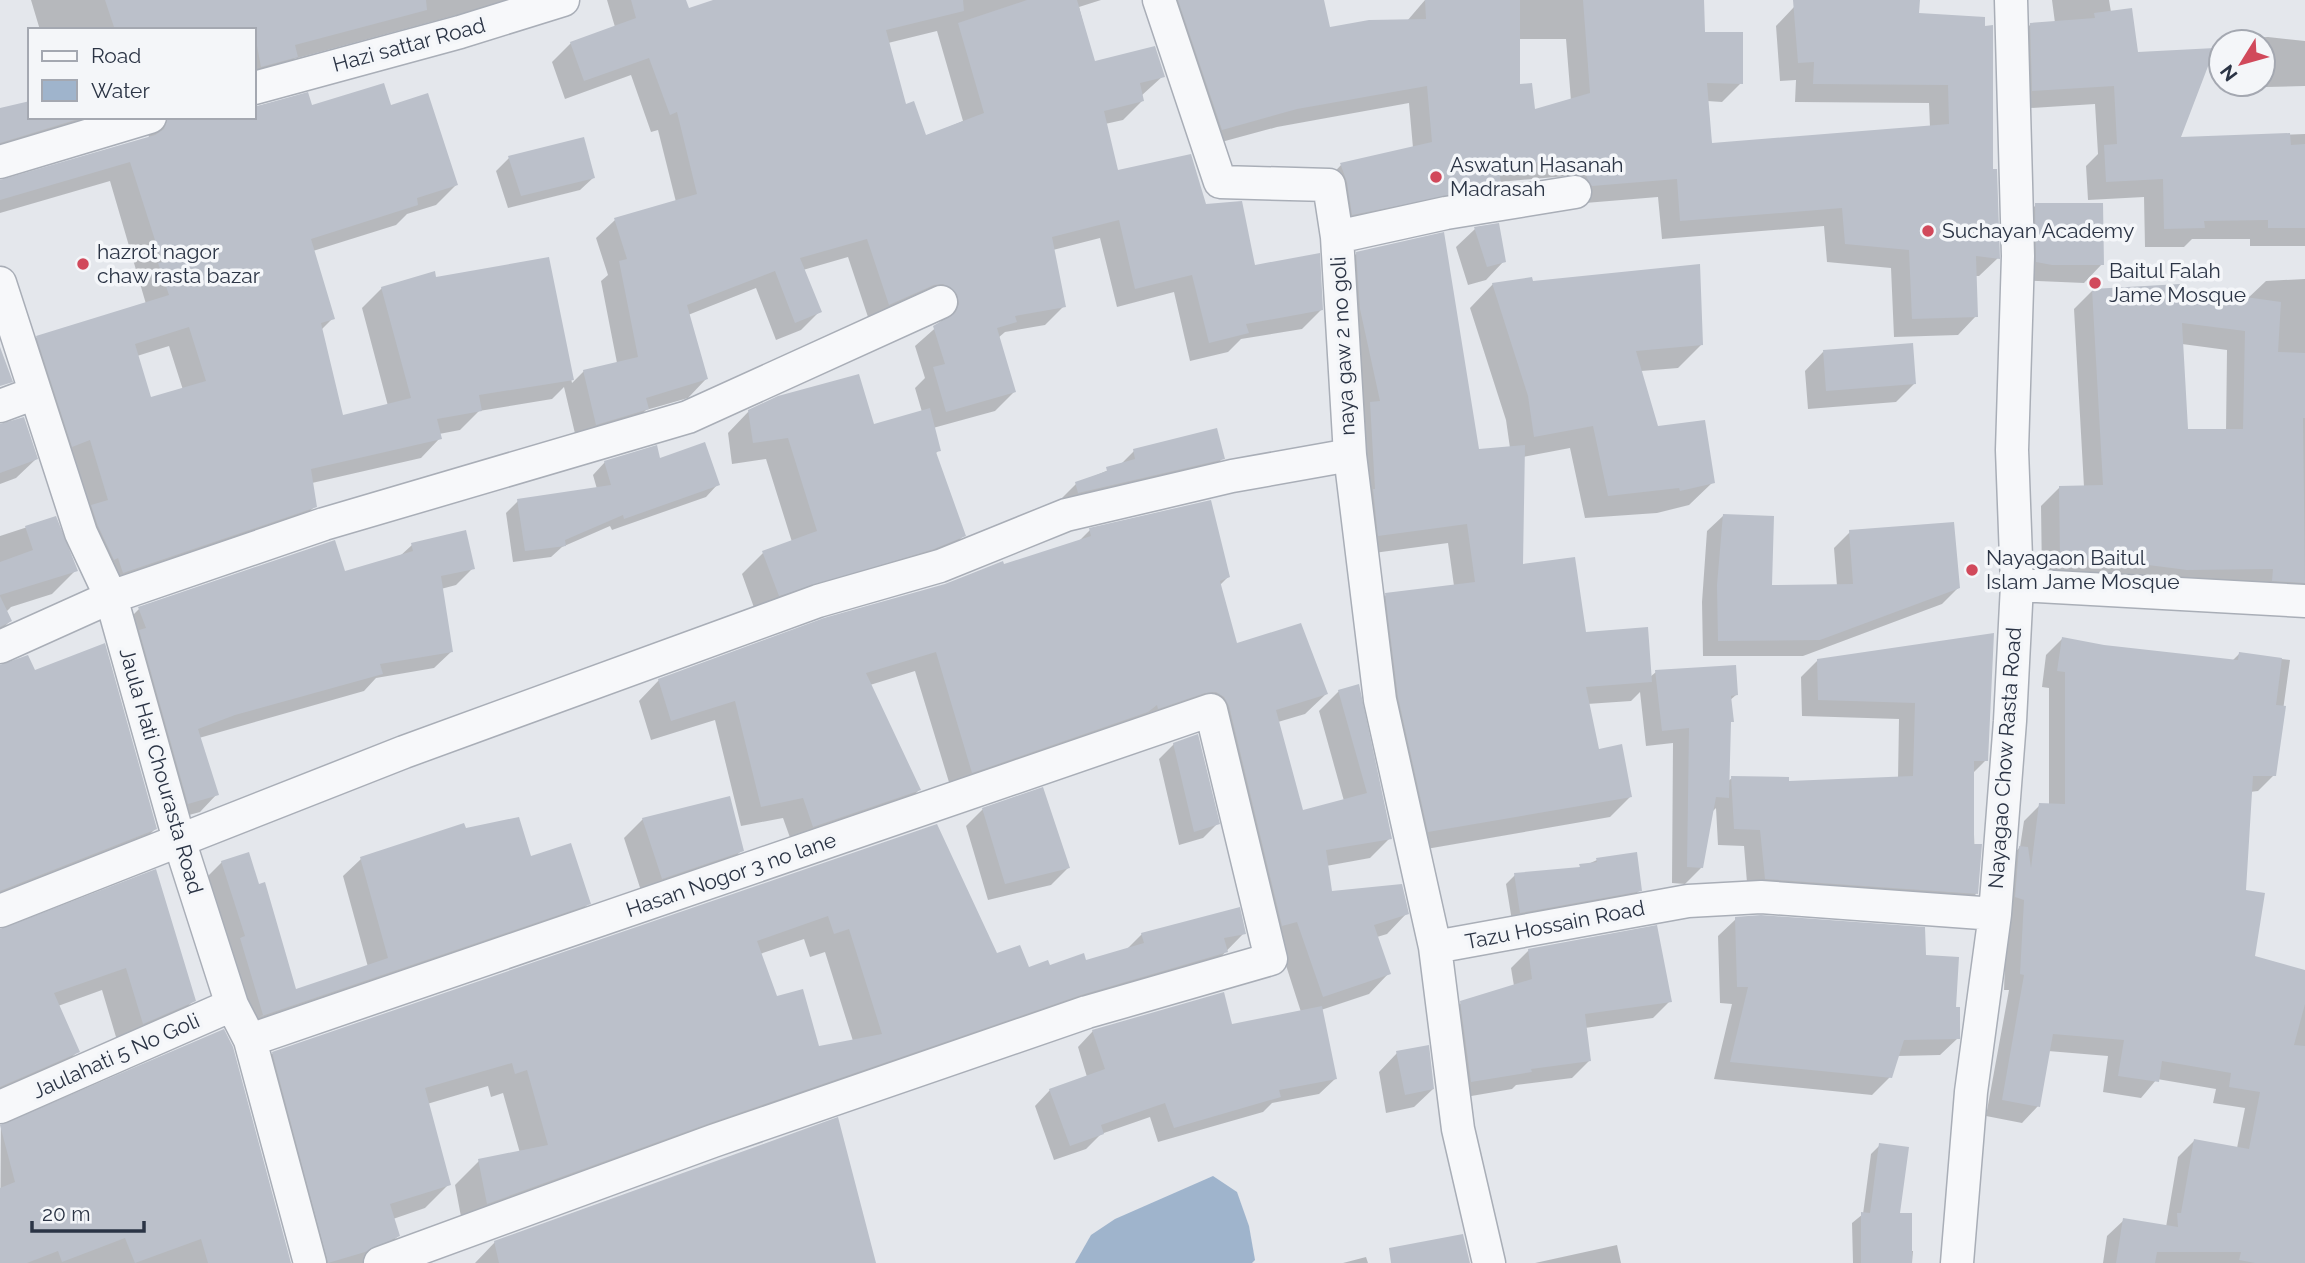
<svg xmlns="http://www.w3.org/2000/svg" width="2305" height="1263" viewBox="0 0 2305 1263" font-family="Raleway,sans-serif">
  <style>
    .water { fill: #9fb4cc }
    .shadow { fill: #0003; fill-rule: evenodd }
    .building { fill: #bbc0ca; fill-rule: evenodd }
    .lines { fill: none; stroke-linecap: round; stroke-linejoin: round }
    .minor-casing { stroke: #a9aeb7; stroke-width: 35 }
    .minor { stroke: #f7f8fa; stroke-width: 32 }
    .poi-dot { fill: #d1495b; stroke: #f4f6f9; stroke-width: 2.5 }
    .labels { text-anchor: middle; stroke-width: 7; stroke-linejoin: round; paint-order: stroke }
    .street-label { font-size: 21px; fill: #2b3445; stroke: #f4f6f9 }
    .poi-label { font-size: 21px; fill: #2b3445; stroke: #f4f6f9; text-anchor: start }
  </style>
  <rect width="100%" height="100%" fill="#e4e7ec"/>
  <path class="water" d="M1213,1176L1237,1192L1249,1226L1255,1260L1252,1263H1075L1091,1235L1115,1219Z"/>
  <path class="shadow" d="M31,0H547L460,25L457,15L294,59L277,76L254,82V30H40Z
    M607,0H684L688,11L719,0H1101L1079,7L1094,64L1163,76L1141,96L1142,101L1123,120L1105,124L1117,172L1205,206L1254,267L1321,310L1302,329L1241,339L1228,352L1190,361L1174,292L1117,307L1100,238L1053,250L1064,306L1045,325L1005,332L998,338L1014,392L995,411L933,428L939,450L935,454L964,535L943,557L757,616L742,574L763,553L792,542L766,459L732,464L728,433L749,411L872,426L922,412L915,388L925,378L915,346L941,323L939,313L870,323L848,257L803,270L819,312L801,330L776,340L756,288L688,315L706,379L688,398L646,410L628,428L577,442L564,387L552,399L479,411L460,430L439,434L440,438L421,458L312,483L315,506L295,526L103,592L18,357L37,337L146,304L110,181L0,213V181L149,138L148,131L0,156V110L30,117H254V107L307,94L311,107H390L456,185L436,205L407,214L396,225L313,251L333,318L321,330L342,417L388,406L362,308L382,288L547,259L572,383L584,371L617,363L601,281L608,275L596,238L615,220L676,202L658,130L651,132L631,75L565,99L552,62L571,43L615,27ZM937,31L963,121L925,137L905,106L888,43ZM169,346L183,390L150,399L137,356Z
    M1147,0H1323L1329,29L1407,21L1425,0H1702L1704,34L1741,83L1722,102L1707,101L1711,145L1930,127L1929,103L1795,102L1796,80L1780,81L1776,26L1794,7L1983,18L1998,258L1979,276H1975L1976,316L1958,335L1894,337L1891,268L1827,262L1824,226L1662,239L1658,197L1573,204L1569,198L1567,176L1499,182L1481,203L1334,233L1323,184L1341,165L1413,148L1409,103L1277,127L1203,147ZM1518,39H1566L1571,101L1533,111L1518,86Z
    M2052,0H2109L2111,12L2136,54L2178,139L2305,134V246H2250V239H2192L2184,247H2145L2144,197L2088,200L2086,166L2098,154L2095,104L2014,109L2012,43L2031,24L2055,23Z
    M2268,37L2305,41V86L2223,88V84H2263V42H2234L2238,38Z
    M509,158L593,178L580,190L508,208L496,171Z
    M2036,205L2102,264L2084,283L2018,280L2017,224Z
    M1475,229L1504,261L1486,280L1468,285L1456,247Z
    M1357,253L1477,451L1510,448L1506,420L1470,308L1493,284L1531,283L1701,345L1678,368L1641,371L1657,427L1713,482L1689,505L1657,513L1585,518L1570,448L1523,457L1521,566L1584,634L1650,677L1656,672L1736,695L1729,701L1732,721L1729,724L1727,782L1732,778L1788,783L1898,779L1899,719L1802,716L1801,677L1818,660L1992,635L1986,760L1972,774L1976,894L1960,910L1748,895L1744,846L1718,845L1716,808L1712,812L1702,867L1685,884L1672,883L1673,743L1646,746L1640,692L1631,701L1587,704L1597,751L1630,797L1610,817L1409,852L1366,615L1386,595L1454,586L1448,543L1359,555L1337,273Z
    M2305,279V612L2042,578L2041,506L2060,487H2084L2074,309L2093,290H2179L2247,299L2266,281ZM2182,344L2227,350L2226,431H2187Z
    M1823,352L1914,384L1896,402L1808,409L1805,371Z
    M0,425L36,459L16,478L0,484Z
    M1134,451L1223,458L1206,475L1061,509L1059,501L1076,484L1120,465Z
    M659,460L718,484L706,497L612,530L610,526L562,547L551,557L513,562L506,513L518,501L597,489L593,475L605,462Z
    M1723,516L1770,586H1837L1834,548L1850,532L1958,588L1942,604L1803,656H1703L1702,602L1707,531Z
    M55,518L76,570L52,594L11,607L6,612L10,621L0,631V536Z
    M1090,530L1228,577L1219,586L1236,646L1326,694L1305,714L1278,722L1302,812L1344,801L1319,711L1339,691L1390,838L1370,858L1326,866L1330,893L1407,913L1387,934L1377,937L1389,973L1369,994L1321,1010L1335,1079L1319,1094L1272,1103L1263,1112L1158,1142L1150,1117L1101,1134L1086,1149L1054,1160L1035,1106L1050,1090L1087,1077L1078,1047L1093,1031L1230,1026L1301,1012L1209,726L952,792L915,671L870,685L919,790L899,810L793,846L783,818L741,826L715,720L651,740L639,701L659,680L1077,543Z
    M412,545L473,568L456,585L441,589L452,651L434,668L376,678L364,691L199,738L217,794L200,812L171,820L122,626L139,609L344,573L400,556Z
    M2062,639L2104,647L2232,661L2239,654L2290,660L2274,775L2258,791L2250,792L2244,892L2253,958L2305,972V1263H2103L2107,1236L2124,1220L2166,1227L2178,1157L2194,1141L2237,1148L2245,1108L2213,1103L2216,1089L2157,1079L2141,1098L2103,1092L2108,1056L2048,1051L2038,1106L2022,1123L1986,1116L2009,990H2004L2007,913L2003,865L2020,847L2024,821L2040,805H2049V688L2042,687L2046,655Z
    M0,667L34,672L155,829L131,853L0,905Z
    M1174,744L1218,823L1203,838L1179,845L1159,759Z
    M983,809L1068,868L1051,885L988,900L966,826Z
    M643,819L742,850L723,869L643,897L624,838Z
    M936,826L996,956L1028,969L1085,963L1126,950L1142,934L1244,933L1202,976L463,1227L455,1185L479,1161L520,1153L503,1093L491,1097L488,1086L427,1104L449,1184L425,1208L393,1219L398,1236L374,1260L365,1263H299L249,1077L273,1053ZM804,939L810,957L825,952L853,1041L817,1048L776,998L760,954Z
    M464,830L530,858L589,903L571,921L245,1033L204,880L222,862L295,991L368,967L343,876L361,859Z
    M1597,860L1640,890L1631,899L1512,921L1506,884L1515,875L1577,869Z
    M155,872L194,1000L170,1024L119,1047L102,990L58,1006L78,1051L54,1075L0,1099V930Z
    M1736,919L1924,957L1954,1009L1958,1038L1940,1055L1897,1056L1890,1077L1872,1095L1714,1079L1732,1004L1720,1003L1718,936Z
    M1529,950L1670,1001L1653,1018L1585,1028L1589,1061L1572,1078L1516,1085L1512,1089L1454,1099L1444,1021L1461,1003L1514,986L1511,968Z
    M1397,1053L1433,1089L1414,1107L1386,1113L1379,1072Z
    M1,1126L289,1263H0Z
    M1880,1145L1899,1215L1910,1251H1913L1912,1263H1853L1852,1223L1863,1214L1871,1154Z
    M495,1242L874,1263H475Z
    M1617,1245L1621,1263H1535Z
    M1366,1257L1368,1263H1343Z"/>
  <path class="building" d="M105,0H426L427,10L295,45L298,57L261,67L254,30H115Z
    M631,0H686L689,8L713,0H963L964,11L886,30L906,104L914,101L926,135L984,113L958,23L1027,0H1077L1095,61L1155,46L1165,77L1140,83L1144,101L1104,111L1118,170L1191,154L1206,204L1242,201L1255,265L1320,253L1323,310L1246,324L1249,333L1209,343L1192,275L1135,289L1119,220L1052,237L1066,307L1015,316L1017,322L997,328L1016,392L946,412L933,367L945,364L933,326L955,313L959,304L957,294L943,284L934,285L889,305L867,239L800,258L822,312L795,323L775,271L687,305L708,379L646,398L649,409L596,425L583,370L638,357L619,261L627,259L614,218L697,194L677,112L670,115L649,58L584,81L570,42L636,18Z
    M1178,0H1324L1330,27L1369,20L1426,19L1425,0H1520V84L1532,83L1535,109L1590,93L1583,0H1704L1705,32H1743V84L1707,83L1712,143L1949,124L1948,85L1813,84L1814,62L1798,63L1793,0H1920L1919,13L1985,17V26L1993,25V169H1997L2000,259L1976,256L1978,317L1912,319L1909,250L1845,244L1842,208L1680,221L1677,179L1592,186L1587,178L1585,158L1497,166L1502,185L1352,215L1347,182L1340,163L1432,142L1427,86L1297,109L1222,130Z
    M2132,8L2138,52L2215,48L2181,137L2290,133L2291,145L2305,144V228H2268V220L2204,221L2205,228L2164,229L2163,179L2106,182L2104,145L2117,144L2114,86L2032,91L2030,23L2095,18L2094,13Z
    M384,83L391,105L428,93L458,185L417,198L418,205L311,239L335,319L321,323L343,415L411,398L381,287L435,271L436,277L549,257L574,380L479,395L482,411L437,419L442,439L311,469L317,507L123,573L118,558L114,560L98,526L91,505L108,500L90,440L72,447L36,336L169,295L158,263L162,262L130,162L0,200V180L155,135L164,129L168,117H254V107L308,92L312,105ZM189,327L206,381L151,397L135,344Z
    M30,101V117H85L0,143V108Z
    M584,137L595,178L521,196L508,156Z
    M2035,203H2103L2104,265H2052L2036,262Z
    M1499,223L1506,262L1487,267L1474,227Z
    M1444,232L1479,449L1525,445L1523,564L1575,557L1586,632L1648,627L1652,682L1586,687L1599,749L1622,744L1632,797L1428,832L1398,697L1385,593L1475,582L1467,524L1378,536L1373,489H1375L1370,402L1380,401L1360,309L1356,252Z
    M1700,264L1703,345L1636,351L1658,426L1705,420L1715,483L1680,491L1679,488L1608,496L1593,426L1534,437L1528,396L1492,283L1532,277L1533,281Z
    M2180,284L2181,288L2281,302L2278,352L2305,353V418H2303L2305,583L2272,581L2273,569L2187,570L2125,562H2100V559L2060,560L2059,486L2103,485L2092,289ZM2182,323L2245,331L2243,429H2188Z
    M1913,343L1916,384L1826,391L1823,350Z
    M0,347L13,382L0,386Z
    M859,374L874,424L930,408L941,451L936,452L966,536L934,549L779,596L762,551L817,531L788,438L753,443L748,410L778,396Z
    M24,417L38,459L0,473V424Z
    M1217,428L1225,459L1078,493L1075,482L1107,471L1106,467L1135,459L1133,449Z
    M705,442L720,485L624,519L623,515L565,540L566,546L525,551L517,499L611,485L604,461L657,445L660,458Z
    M1211,500L1230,577L1220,581L1237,643L1301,623L1328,694L1276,710L1303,810L1367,793L1338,690L1359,684L1392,839L1326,850L1332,891L1402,884L1409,914L1374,925L1391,974L1323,997L1297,922L1282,926L1229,706L1224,697L1216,692L1205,693L1158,709L1157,705L1148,712L972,773L936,652L866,673L921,790L813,827L803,798L761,807L735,701L671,721L658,679L824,618L945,584L1003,561L1004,564L1091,536L1089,528Z
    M1723,514L1774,516L1772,585L1853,584L1849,530L1954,522L1960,588L1820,640L1718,641L1717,585Z
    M56,516L78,571L0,595V562L33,550L25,526Z
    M466,530L475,569L441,576L453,652L380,664L383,674L235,715L198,729L219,795L188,804L139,630L146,628L138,607L335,540L345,571L413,551L411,543Z
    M0,596L12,621L0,627Z
    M1994,633L1988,761H1974V844H1982L1978,894L1765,879L1760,830L1734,829L1731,776L1789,777V781L1913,776L1915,703L1818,700L1817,659Z
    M2062,637L2104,645L2238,660L2239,652L2282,658L2276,705L2286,706L2276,776H2253L2246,890L2265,893L2255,956L2305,970V1004L2294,1045L2305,1046V1263H2255L2239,1260L2241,1252H2157L2155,1263H2116L2123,1218L2178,1227L2177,1213H2181L2194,1139L2249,1149L2260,1092L2229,1087L2231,1073L2162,1061L2159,1082L2118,1076L2124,1040L2053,1034L2040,1107L2002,1100L2024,975L2020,974L2024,900L2015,897L2019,846L2028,847L2031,868L2039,803L2065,804V672L2057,671Z
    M105,643L157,829L0,891V665L28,655L35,670Z
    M1736,665L1738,695L1731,696L1734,722H1731L1729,798L1716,797L1703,868L1687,867L1689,728L1662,731L1655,670Z
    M1198,734L1220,824L1194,832L1173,743Z
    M1043,787L1070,868L1005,884L982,808Z
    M730,796L744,851L662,879L642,818Z
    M519,817L531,856L571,843L591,904L259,1017L263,1015L240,938L245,936L221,861L249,852L259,884L265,882L296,989L388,958L360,857L464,823L466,828Z
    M937,824L997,953L1020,945L1029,967L1048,960L1050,965L1084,953L1086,960L1144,943L1141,933L1240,907L1246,934L1224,938L1228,952L1081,995L707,1124L487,1204L478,1159L548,1145L527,1070L515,1074L512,1063L425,1088L451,1185L390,1204L400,1236L365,1252L328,1263L272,1052ZM828,916L834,934L849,929L882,1034L819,1046L803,989L777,996L757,941Z
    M1637,852L1642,891L1520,913L1514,873L1580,867L1579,864L1597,862L1596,858Z
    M156,869L196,1001L143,1024L126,968L54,993L80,1052L0,1087V929Z
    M1761,915L1925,927L1926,955L1959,957L1956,1007H1960V1039L1904,1040L1892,1078L1730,1062L1748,987H1737L1735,917Z
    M1657,925L1672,1002L1585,1014L1591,1061L1531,1069L1532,1072L1471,1082L1460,1001L1532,979L1528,949Z
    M1224,992L1232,1024L1322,1006L1337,1079L1279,1090L1281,1097L1174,1128L1165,1103L1101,1125L1104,1134L1070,1146L1049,1089L1105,1069L1092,1030Z
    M224,1029L233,1047L291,1263H208L201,1239L135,1263L125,1238L62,1262L58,1251L27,1263H0V1188L15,1182L0,1125Z
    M1429,1045L1434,1089L1405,1095L1396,1051Z
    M838,1117L876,1263H499L494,1241Z
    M1879,1143L1909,1147L1900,1213H1912V1263H1861V1212L1870,1213Z
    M1463,1234L1470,1263H1391L1389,1248Z"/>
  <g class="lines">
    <g class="minor-casing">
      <path id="minor" d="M1159,0L1220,182L1329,185L1337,237L1350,455L1380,700L1435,947
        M254,88L460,32L563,0
        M0,162L150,117
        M1337,237L1446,213L1575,192
        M0,283L81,533L111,597L180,843L232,1005L250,1040L310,1263
        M0,406L35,393
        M2017,585L2305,601
        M0,647L111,597L324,524L688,417L941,302
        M0,911L404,752L818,601L940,566L1066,515L1232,476L1350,455
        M250,1040L1211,710L1271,959L1087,1012L713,1141L380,1263
        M0,1107L232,1005
        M1489,1263L1458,1129L1435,947L1688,901L1761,897L1995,914
        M1957,1263L1971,1092L1995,914L2010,721L2017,585L2012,450L2018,256L2011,0"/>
    </g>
    <use href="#minor" class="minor"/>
  </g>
  <g class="poi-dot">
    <circle cx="1436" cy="177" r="7"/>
    <circle cx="1928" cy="231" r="7"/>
    <circle cx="83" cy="264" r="7"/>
    <circle cx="2095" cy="283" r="7"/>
    <circle cx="1972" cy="570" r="7"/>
  </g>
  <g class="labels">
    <g class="street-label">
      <text transform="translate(409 45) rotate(-15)" y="7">Hazi sattar Road</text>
      <text transform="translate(1343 346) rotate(-93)" y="7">naya gaw 2 no goli</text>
      <text transform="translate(2005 758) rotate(-86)" y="7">Nayagao Chow Rasta Road</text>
      <text transform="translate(161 771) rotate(74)" y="7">Jaula Hati Chourasta Road</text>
      <text transform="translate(731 875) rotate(-19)" y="7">Hasan Nogor 3 no lane</text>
      <text transform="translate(1555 925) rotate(-11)" y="7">Tazu Hossain Road</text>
      <text transform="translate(116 1056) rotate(-24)" y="7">Jaulahati 5 No Goli</text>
    </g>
    <g class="poi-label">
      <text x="1450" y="172">Aswatun Hasanah<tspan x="1450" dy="24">Madrasah</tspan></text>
      <text x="1942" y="238">Suchayan Academy</text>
      <text x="97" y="259">hazrot nagor<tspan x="97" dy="24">chaw rasta bazar</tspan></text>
      <text x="2109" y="278">Baitul Falah<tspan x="2109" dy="24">Jame Mosque</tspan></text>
      <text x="1986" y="565">Nayagaon Baitul<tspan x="1986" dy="24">Islam Jame Mosque</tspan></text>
    </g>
  </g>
  <rect x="28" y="28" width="228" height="91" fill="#f4f6f9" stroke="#a4a8b1" stroke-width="2"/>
  <rect x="42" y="51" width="35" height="10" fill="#f7f8fa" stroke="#a4a8b1" stroke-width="2"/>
  <text x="91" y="63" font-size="21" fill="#2b3445">Road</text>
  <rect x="42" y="80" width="35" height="21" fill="#9fb4cc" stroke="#a4a8b1" stroke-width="2"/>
  <text x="91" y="98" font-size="21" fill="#2b3445">Water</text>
  <g transform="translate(2242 63) rotate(233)"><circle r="33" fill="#f4f6f9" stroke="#a4a8b1" stroke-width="2"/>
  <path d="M0-5L12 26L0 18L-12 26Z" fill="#d1495b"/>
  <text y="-10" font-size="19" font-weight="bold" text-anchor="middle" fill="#2b3445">N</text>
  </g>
  <path d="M32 1221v10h112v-10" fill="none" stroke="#2b3445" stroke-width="3.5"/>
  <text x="42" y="1221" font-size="21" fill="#2b3445" stroke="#f4f6f9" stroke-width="5" paint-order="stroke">20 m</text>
</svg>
